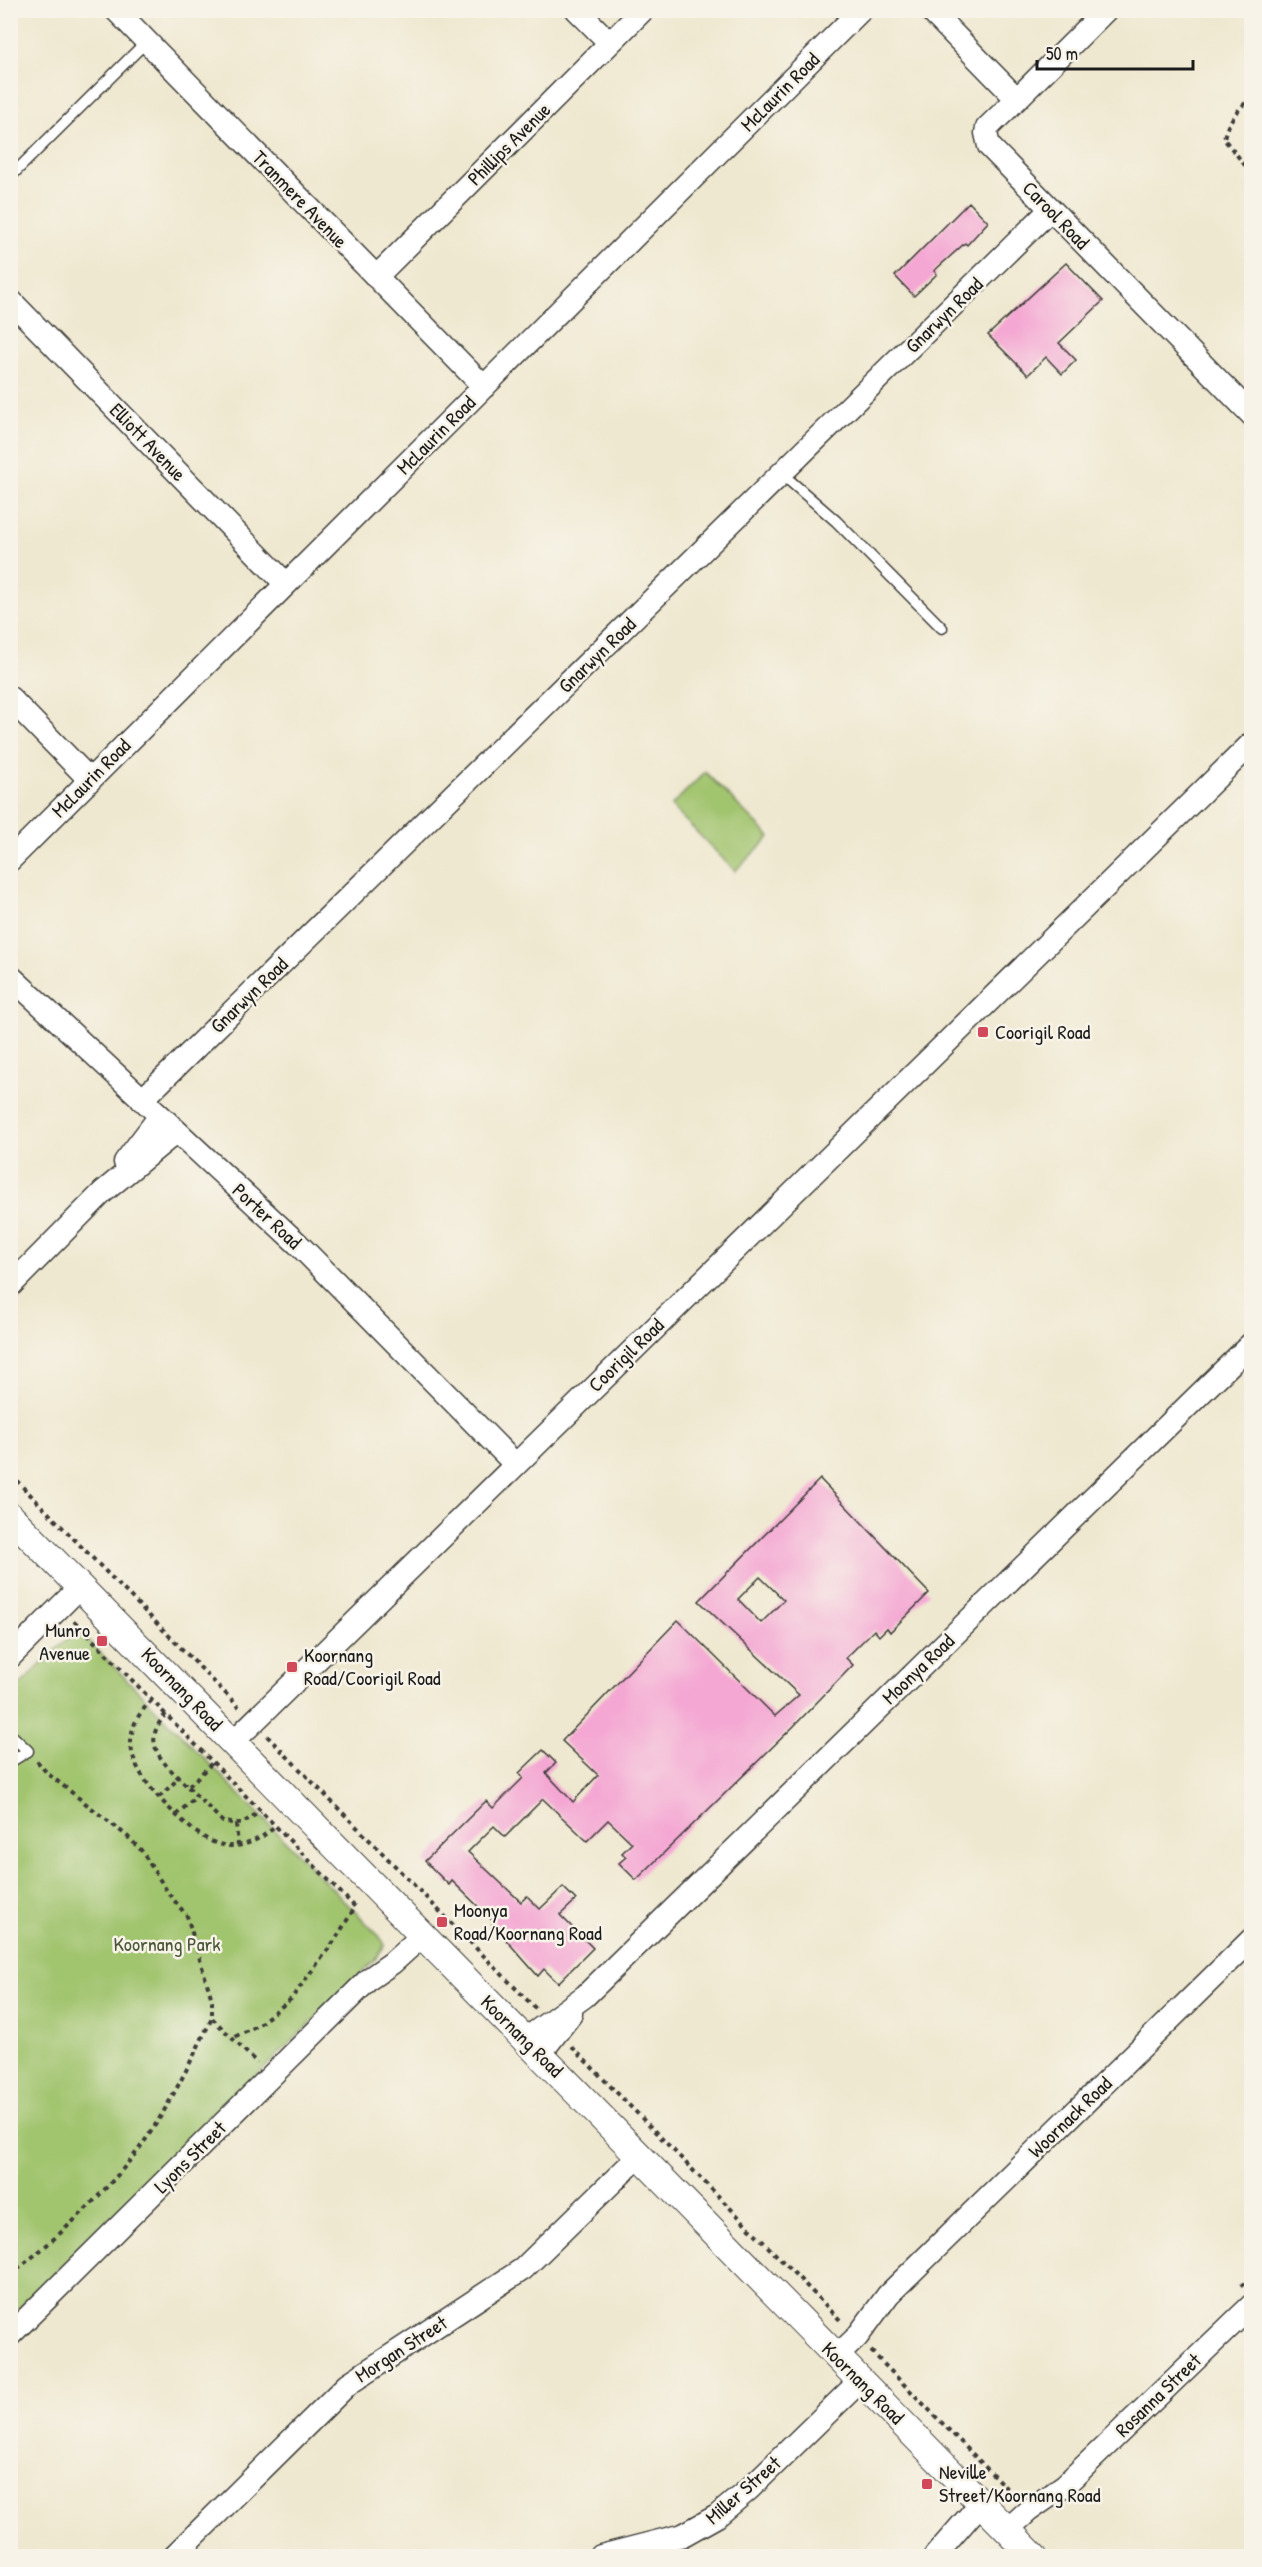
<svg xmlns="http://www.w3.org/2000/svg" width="1262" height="2567" viewBox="0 0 1262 2567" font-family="'Patrick Hand',sans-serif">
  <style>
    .green { fill: #a1c46e; stroke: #5e7045; stroke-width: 1.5 }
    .building { fill: #f4a7d3; fill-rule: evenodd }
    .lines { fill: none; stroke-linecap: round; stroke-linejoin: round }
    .service-casing { stroke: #3c3b37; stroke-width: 13 }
    .minor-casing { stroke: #3c3b37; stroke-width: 25 }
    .tertiary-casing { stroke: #3c3b37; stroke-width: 29 }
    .path { stroke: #3c3b37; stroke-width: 4; stroke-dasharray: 4.5 4.5; stroke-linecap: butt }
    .service { stroke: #fff; stroke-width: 10 }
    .minor { stroke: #fff; stroke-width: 22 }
    .tertiary { stroke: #fff; stroke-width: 27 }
    .poi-dot { fill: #d1495b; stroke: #f7f3e8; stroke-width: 2 }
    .labels { text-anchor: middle; stroke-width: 5; stroke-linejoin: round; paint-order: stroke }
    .street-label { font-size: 20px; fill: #1c1c1c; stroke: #f7f3e8 }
    .poi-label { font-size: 20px; fill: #1c1c1c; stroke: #f7f3e8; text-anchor: start }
    .park-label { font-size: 20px; fill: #4b5739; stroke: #f7f3e8 }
  </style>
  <rect width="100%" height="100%" fill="#f7f3e8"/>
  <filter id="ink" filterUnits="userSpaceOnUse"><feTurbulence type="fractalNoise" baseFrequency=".0167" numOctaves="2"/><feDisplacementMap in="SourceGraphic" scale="12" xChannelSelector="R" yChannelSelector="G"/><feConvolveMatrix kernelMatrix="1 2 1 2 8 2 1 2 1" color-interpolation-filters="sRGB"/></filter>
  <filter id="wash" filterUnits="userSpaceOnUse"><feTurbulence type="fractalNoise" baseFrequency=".008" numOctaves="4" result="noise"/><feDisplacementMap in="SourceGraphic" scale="24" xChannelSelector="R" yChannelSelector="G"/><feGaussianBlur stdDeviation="1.35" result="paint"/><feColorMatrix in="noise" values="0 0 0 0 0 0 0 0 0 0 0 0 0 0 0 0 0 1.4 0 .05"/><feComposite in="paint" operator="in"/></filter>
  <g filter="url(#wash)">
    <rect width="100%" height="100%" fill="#efe8d0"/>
    <path class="green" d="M705,772L770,837L735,871L671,806Z
      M77,1629L380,1937L385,1945L374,1961L11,2316V1694Z"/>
    <g id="blocks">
      <path class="building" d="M969,202L988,222L967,245L965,243L934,271L937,274L914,296L895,276Z
        M1066,263L1103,301L1059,343L1076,360L1062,374L1046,357L1028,375L988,335Z
        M820,1479L929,1593L890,1632L887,1628L879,1636L874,1630L846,1658L853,1665L793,1727L636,1880L619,1863L626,1857L622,1853L632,1843L608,1820L587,1841L543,1799L505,1837L494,1826L468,1852L521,1902L527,1896L540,1909L563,1887L576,1900L560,1915L593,1948L558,1983L544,1969L538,1976L492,1924L494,1922L452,1881L449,1885L425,1861L486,1801L493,1808L523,1778L519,1773L543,1750L556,1763L546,1773L573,1802L598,1775L562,1741L678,1620L775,1716L799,1695L699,1601ZM760,1577L784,1600L761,1623L738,1599Z"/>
    </g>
  </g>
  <g filter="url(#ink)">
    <use href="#blocks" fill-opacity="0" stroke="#3c3b37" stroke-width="1.5"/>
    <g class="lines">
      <g class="service-casing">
        <path id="service" d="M10,177L147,41
          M782,474L836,521L942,628
          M10,1734L28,1751L10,1762"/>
      </g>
      <g class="minor-casing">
        <path id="minor" d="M116,10L484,387
          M577,10L610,43
          M930,10L1017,99L987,128L986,133L989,146L1252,415
          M1017,99L1106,10
          M376,277L643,10
          M10,300L286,584
          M10,698L89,779
          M10,860L861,10
          M10,976L298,1244L515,1464
          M142,1100L1050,210
          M125,1162L160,1116
          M10,1286L103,1192L176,1132
          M10,1657L80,1587
          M233,1742L1252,743
          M526,2039L585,1996L1252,1343
          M540,2054L571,2014
          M10,2335L369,1979L392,1963L423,1935
          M837,2356L857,2337L888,2295L1252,1939
          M1007,2530L1028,2511L1065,2485L1252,2305
          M174,2556L348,2384L523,2269L640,2155
          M601,2556L683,2535L717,2516L749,2489L861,2380
          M935,2556L981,2503"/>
      </g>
      <g class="tertiary-casing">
        <path id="tertiary" d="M10,1516L1033,2556"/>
      </g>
      <path class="path" d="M1252,97C1240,107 1226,123 1224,139L1252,174
        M10,1474L239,1707
        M74,1621L355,1907L335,1940L291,1999L258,2025L232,2038
        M152,1700C112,1738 136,1774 167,1806C202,1841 231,1865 276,1826
        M166,1714C138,1745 166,1765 188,1787L213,1762
        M267,1736L536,2009
        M37,1761L47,1773L127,1836L141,1850L169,1894L187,1916L212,2000V2018L257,2063
        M188,1787L223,1822L241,1824L261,1811
        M159,1797L179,1778
        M176,1815L197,1796
        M236,1824L238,1846
        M572,2047L842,2322
        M10,2274C55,2242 115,2184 146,2139C172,2101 192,2059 212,2018
        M1241,2286L1252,2276
        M871,2351L1015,2497"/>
      <use href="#service" class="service"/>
      <use href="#minor" class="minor"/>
      <use href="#tertiary" class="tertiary"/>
    </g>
  </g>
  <g class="poi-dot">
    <rect x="977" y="1026" width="12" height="12" rx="3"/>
    <rect x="96" y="1635" width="12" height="12" rx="3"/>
    <rect x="286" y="1661" width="12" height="12" rx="3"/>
    <rect x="436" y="1916" width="12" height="12" rx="3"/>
    <rect x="921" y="2478" width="12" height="12" rx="3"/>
  </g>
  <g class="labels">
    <g class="street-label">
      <text transform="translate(780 92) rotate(-45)" y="7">McLaurin Road</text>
      <text transform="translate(509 144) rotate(-45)" y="7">Phillips Avenue</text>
      <text transform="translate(300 199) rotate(46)" y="7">Tranmere Avenue</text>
      <text transform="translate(1056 215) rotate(46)" y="7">Carool Road</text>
      <text transform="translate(944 315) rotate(-44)" y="7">Gnarwyn Road</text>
      <text transform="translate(436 435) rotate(-45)" y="7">McLaurin Road</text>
      <text transform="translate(148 442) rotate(46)" y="7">Elliott Avenue</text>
      <text transform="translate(597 655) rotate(-44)" y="7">Gnarwyn Road</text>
      <text transform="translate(91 778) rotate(-45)" y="7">McLaurin Road</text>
      <text transform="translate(249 995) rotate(-44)" y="7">Gnarwyn Road</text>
      <text transform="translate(267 1216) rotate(43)" y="7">Porter Road</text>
      <text transform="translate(626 1355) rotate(-44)" y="7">Coorigil Road</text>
      <text transform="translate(918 1669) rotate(-44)" y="7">Moonya Road</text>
      <text transform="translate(182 1689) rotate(46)" y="7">Koornang Road</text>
      <text transform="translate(522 2036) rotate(45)" y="7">Koornang Road</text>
      <text transform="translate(1070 2117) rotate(-44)" y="7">Woornack Road</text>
      <text transform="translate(190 2157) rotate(-45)" y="7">Lyons Street</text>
      <text transform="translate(401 2349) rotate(-33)" y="7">Morgan Street</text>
      <text transform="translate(863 2383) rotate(45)" y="7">Koornang Road</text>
      <text transform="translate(1158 2395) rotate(-44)" y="7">Rosanna Street</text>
      <text transform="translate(743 2490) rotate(-41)" y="7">Miller Street</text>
    </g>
    <g class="poi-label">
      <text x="995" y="1039">Coorigil Road</text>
      <text x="90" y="1637" text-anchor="end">Munro<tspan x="90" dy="23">Avenue</tspan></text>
      <text x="304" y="1662">Koornang<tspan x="304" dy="23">Road/Coorigil Road</tspan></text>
      <text x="454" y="1917">Moonya<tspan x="454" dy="23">Road/Koornang Road</tspan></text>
      <text x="939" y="2479">Neville<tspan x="939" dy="23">Street/Koornang Road</tspan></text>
    </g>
    <g class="park-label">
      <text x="167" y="1951">Koornang Park</text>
    </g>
  </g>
  <rect width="1262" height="2567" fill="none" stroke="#f7f3e8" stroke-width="36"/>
  <path d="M1037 60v9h156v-9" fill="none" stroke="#1c1c1c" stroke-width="3"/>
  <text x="1046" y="60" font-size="18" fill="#1c1c1c" stroke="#f7f3e8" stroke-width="4.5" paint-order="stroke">50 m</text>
</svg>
